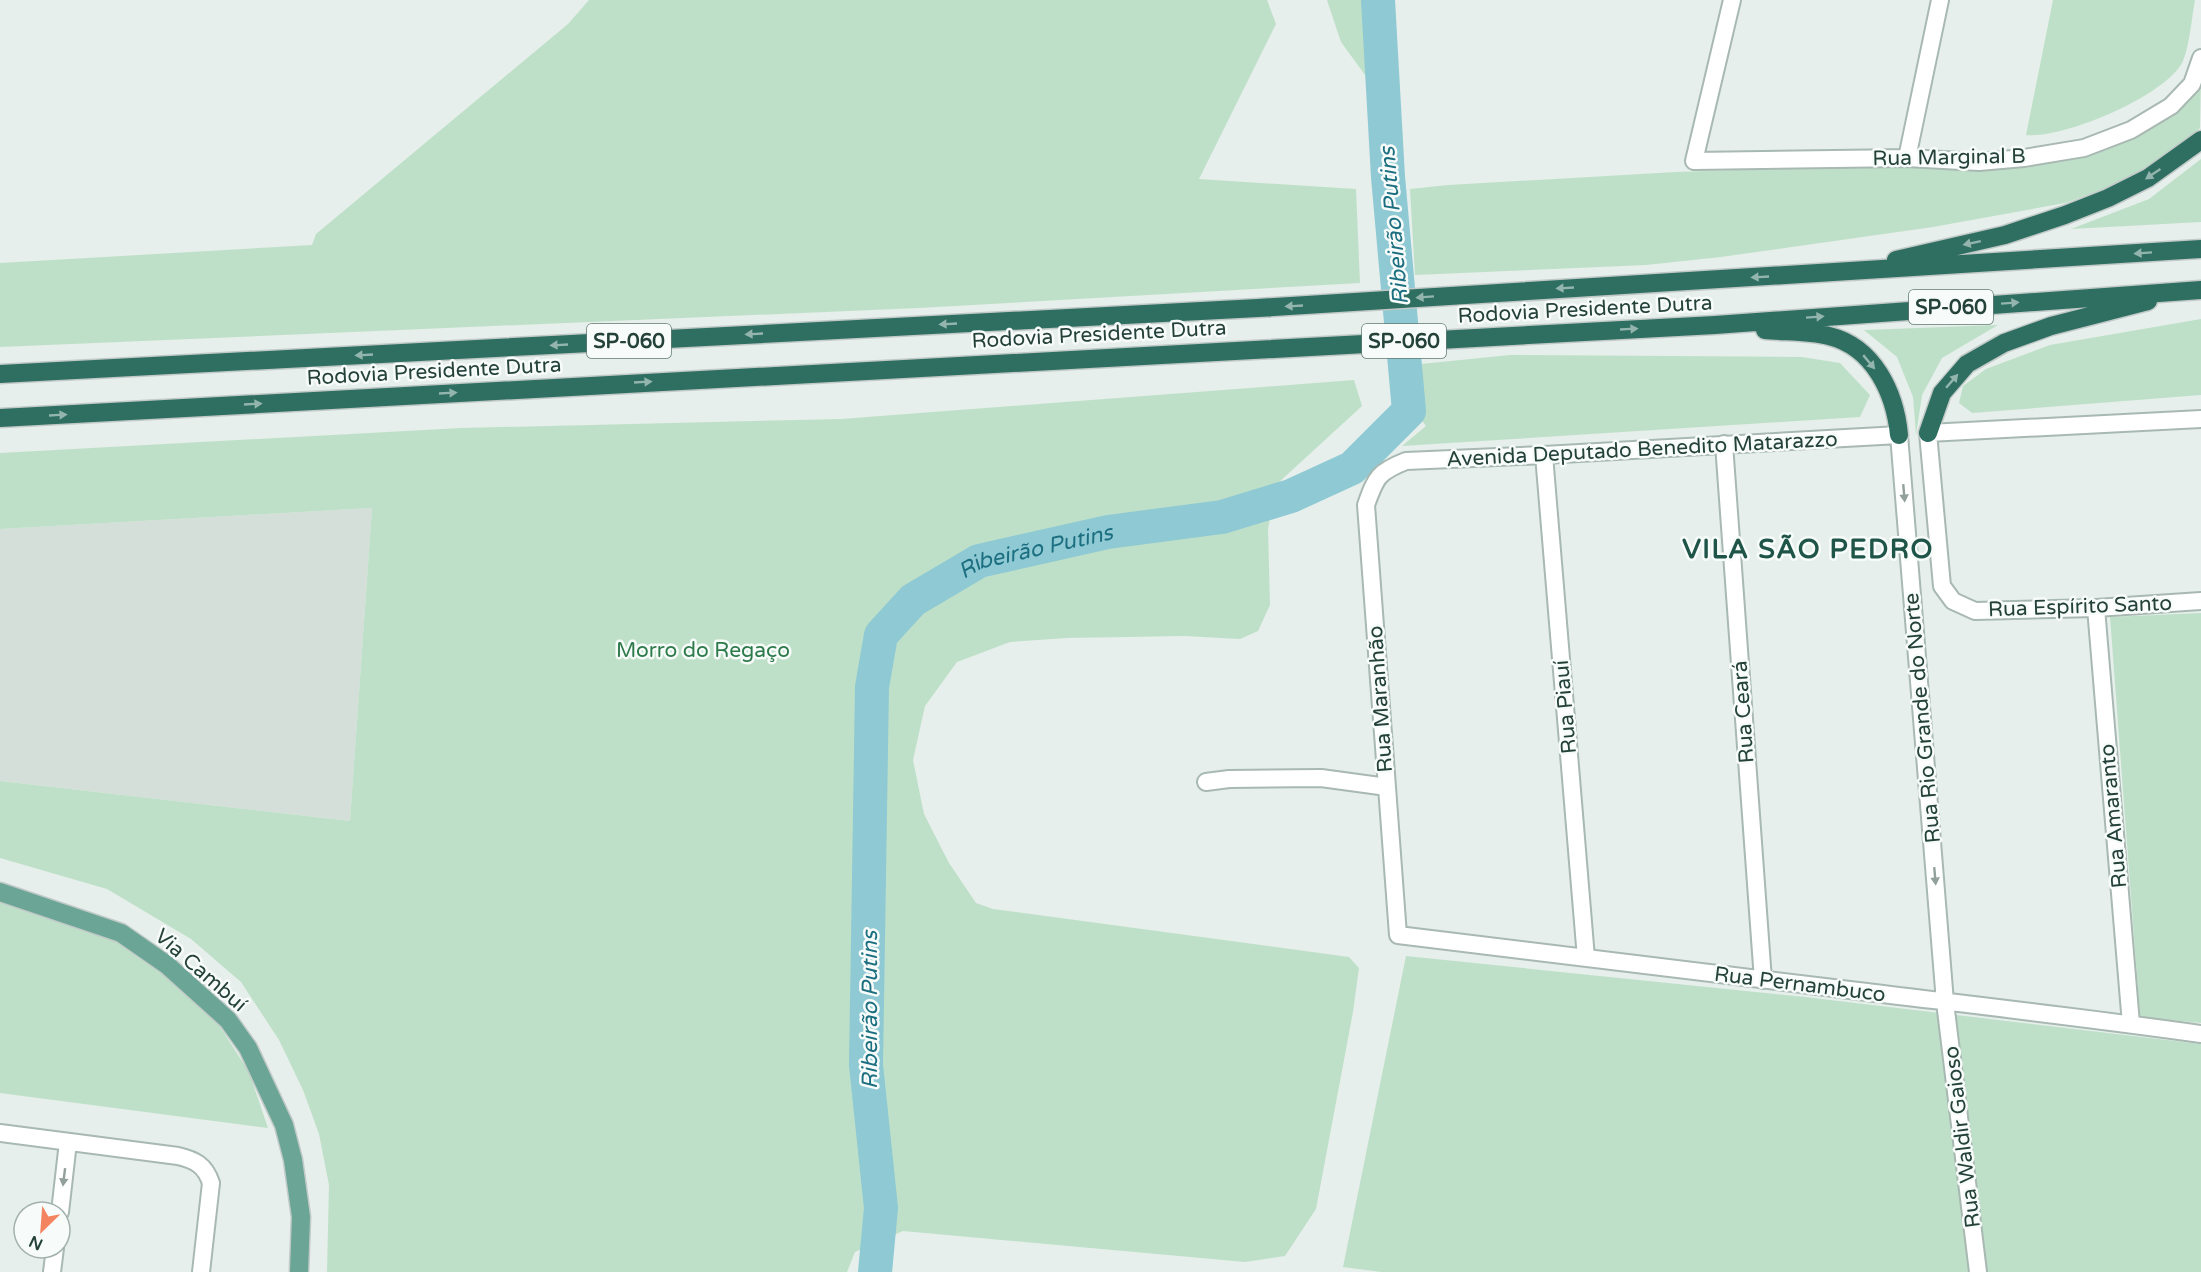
<svg xmlns="http://www.w3.org/2000/svg" width="2201" height="1272" viewBox="0 0 2201 1272" font-family="'Varela Round',sans-serif">
  <style>
    .built { fill: #d4dfda }
    .green { fill: #bfe0c8 }
    .lines { fill: none; stroke-linecap: round; stroke-linejoin: round }
    .river { stroke: #8ec9d4; stroke-width: 34 }
    .minor-casing { stroke: #a8b8b2; stroke-width: 20 }
    .primary-casing { stroke: #c2cac8; stroke-width: 21 }
    .motorway-casing { stroke: #c2cac8; stroke-width: 21 }
    .minor { stroke: #fff; stroke-width: 16 }
    .primary { stroke: #6aa596; stroke-width: 18 }
    .motorway { stroke: #2f6f62; stroke-width: 18 }
    .oneway { fill: #93b5ae }
    .oneway2 { fill: #92a09c }
    .labels { text-anchor: middle; stroke-width: 5; stroke-linejoin: round; paint-order: stroke }
    .shield { fill: #f7fbf9; stroke: #637a73; stroke-width: 1.5 }
    .shield-label { font-size: 20px; font-weight: bold; fill: #24423a }
    .street-label { font-size: 21px; fill: #24423a; stroke: #f7fbf9 }
    .park-label { font-size: 21px; fill: #2d7a4b; stroke: #f7fbf9 }
    .water-label { font-size: 22px; font-style: italic; fill: #1c6f80; stroke: #f7fbf9 }
    .district-label { font-size: 27px; font-weight: bold; letter-spacing: 1.5px; fill: #1f5548; stroke: #f7fbf9 }
  </style>
  <rect width="100%" height="100%" fill="#e6efeb"/>
  <path class="built" d="M372,508L350,821L0,781V529Z"/>
  <path class="green" d="M589,0H1267L1276,24L1199,179L1356,189L1360,283L919,308L0,347V263L312,245L316,234L568,24Z
    M1327,0H1378L1384,101L1341,42Z
    M2053,0H2195C2192,16 2189,50 2182,63C2163,97 2063,139 2026,135Z
    M2201,76L2200,128L2167,154L2126,181L2065,203L1933,227L1721,257L1646,265L1415,275L1410,189L1448,185L1676,172L1908,164L1976,170L2074,158L2140,134L2185,104Z
    M2201,159V222L2071,229L2149,199Z
    M2201,319V395L1972,413L1959,403L1963,386L1986,369L2050,345Z
    M1998,325L1942,358L1922,395L1916,435L1913,397L1897,357L1864,330Z
    M1510,355L1802,357L1840,363L1870,395L1860,417L1402,446L1426,426L1416,413L1411,365Z
    M1354,380L1362,406L1277,484L1268,529L1270,605L1258,631L1240,639L1184,636L1067,638L1010,642L957,662L925,706L913,760L924,814L949,863L976,903L993,909L1349,957L1359,968L1353,1012L1316,1209L1285,1256L1245,1262L903,1231L855,1252L847,1272H327L329,1185L319,1134L303,1090L279,1040L241,982L191,939L107,889L0,858V781L350,821L372,508L0,529V453L461,428L841,419Z
    M2201,613V1023L2140,1017L2110,617Z
    M0,898L116,940L165,975L219,1025L249,1072L268,1128L0,1093Z
    M1406,956L1805,997L2201,1044V1272H1381L1343,1267Z"/>
  <g class="lines">
    <path class="river" id="s1" d="M875,1272L881,1208L866,1065L872,687L881,635L913,600L979,561L1108,532L1222,517L1291,496L1352,468L1409,411L1388,177L1378,0"/>
    <g class="minor-casing">
      <path id="minor" d="M1732,0L1694,161L1907,158L1979,162L2024,158L2084,148L2131,130L2171,106L2192,84L2201,58
        M1907,158L1940,0
        M2201,419L1928,433L1942,586L1953,601L1975,611L2096,608L2201,601
        M1724,444L1763,980
        M1544,455L1586,958
        M2096,608L2131,1024
        M1206,782L1229,779L1321,778L1387,787
        M0,1133L178,1156C195,1160 205,1165 211,1183L201,1272
        M60,1212L68,1142
        M52,1272L55,1248
        M1978,1272L1945,1002L1899,435L1544,455L1406,461C1378,472 1376,477 1366,505L1398,935C1552,954 1705,973 1858,991C1973,1005 2087,1018 2201,1034"/>
    </g>
    <g class="primary-casing">
      <path id="primary" d="M0,892L121,933L167,965L228,1020L248,1048L284,1125L293,1160L301,1217L299,1272"/>
    </g>
    <g class="motorway-casing">
      <path id="motorway" d="M1896,260L2005,235L2065,215L2108,198L2148,178L2201,140
        M1765,330C1786,332 1809,331 1829,336C1874,347 1895,393 1899,435
        M0,374L1258,308L2201,249
        M0,418L1715,325L2201,290
        M1928,433L1942,393L1967,364L2004,343L2051,326L2148,301"/>
    </g>
    <use href="#minor" class="minor"/>
    <use href="#primary" class="primary"/>
    <use href="#motorway" class="motorway"/>
  </g>
  <defs><path id="oneway-solid" d="M-6-.8H1V-3.2L6.5 0L1 3.2V.8H-6Z" transform="scale(1.5)"/></defs>
  <g class="oneway">
    <use href="#oneway-solid" transform="translate(2153 174) rotate(146)"/>
    <use href="#oneway-solid" transform="translate(1972 243) rotate(168)"/>
    <use href="#oneway-solid" transform="translate(2143 253) rotate(176)"/>
    <use href="#oneway-solid" transform="translate(1760 277) rotate(177)"/>
    <use href="#oneway-solid" transform="translate(1565 288) rotate(177)"/>
    <use href="#oneway-solid" transform="translate(1425 297) rotate(176)"/>
    <use href="#oneway-solid" transform="translate(2010 303) rotate(-4)"/>
    <use href="#oneway-solid" transform="translate(1294 306) rotate(177)"/>
    <use href="#oneway-solid" transform="translate(1815 317) rotate(-4)"/>
    <use href="#oneway-solid" transform="translate(948 324) rotate(177)"/>
    <use href="#oneway-solid" transform="translate(1629 329) rotate(-3)"/>
    <use href="#oneway-solid" transform="translate(754 334) rotate(177)"/>
    <use href="#oneway-solid" transform="translate(559 345) rotate(177)"/>
    <use href="#oneway-solid" transform="translate(364 355) rotate(177)"/>
    <use href="#oneway-solid" transform="translate(1869 362) rotate(50)"/>
    <use href="#oneway-solid" transform="translate(1952 381) rotate(-49)"/>
    <use href="#oneway-solid" transform="translate(643 382) rotate(-3)"/>
    <use href="#oneway-solid" transform="translate(448 393) rotate(-3)"/>
    <use href="#oneway-solid" transform="translate(253 404) rotate(-3)"/>
    <use href="#oneway-solid" transform="translate(58 415) rotate(-3)"/>
  </g>
  <g class="oneway2">
    <use href="#oneway-solid" transform="translate(1904 493) rotate(85)"/>
    <use href="#oneway-solid" transform="translate(1935 876) rotate(85)"/>
    <use href="#oneway-solid" transform="translate(64 1177) rotate(97)"/>
  </g>
  <g class="labels">
    <g class="shield">
      <rect x="1909" y="290" width="84" height="34" rx="4.5"/>
      <rect x="587" y="324" width="84" height="34" rx="4.5"/>
      <rect x="1362" y="324" width="84" height="34" rx="4.5"/>
    </g>
    <g class="shield-label">
      <text x="1951" y="314">SP-060</text>
      <text x="629" y="348">SP-060</text>
      <text x="1404" y="348">SP-060</text>
    </g>
    <g class="street-label">
      <text transform="translate(1949 157) rotate(-1)" y="7">Rua Marginal B</text>
      <text transform="translate(1585 309) rotate(-3)" y="7">Rodovia Presidente Dutra</text>
      <text transform="translate(1099 334) rotate(-3)" y="7">Rodovia Presidente Dutra</text>
      <text transform="translate(434 371) rotate(-3)" y="7">Rodovia Presidente Dutra</text>
      <text transform="translate(1642 449) rotate(-3)" y="7">Avenida Deputado Benedito Matarazzo</text>
      <text transform="translate(2080 606) rotate(-2)" y="7">Rua Espírito Santo</text>
      <text transform="translate(1380 699) rotate(-94)" y="7">Rua Maranhão</text>
      <text transform="translate(1565 707) rotate(-95)" y="7">Rua Piauí</text>
      <text transform="translate(1743 712) rotate(-94)" y="7">Rua Ceará</text>
      <text transform="translate(1922 718) rotate(-95)" y="7">Rua Rio Grande do Norte</text>
      <text transform="translate(2113 816) rotate(-95)" y="7">Rua Amaranto</text>
      <text transform="translate(201 970) rotate(41)" y="7">Via Cambuí</text>
      <text transform="translate(1800 984) rotate(7)" y="7">Rua Pernambuco</text>
      <text transform="translate(1962 1137) rotate(-97)" y="7">Rua Waldir Gaioso</text>
    </g>
    <g class="park-label">
      <text x="703" y="657">Morro do Regaço</text>
    </g>
    <g class="water-label">
      <text transform="translate(1393 226) rotate(-95)" y="8">Ribeirão Putins</text>
      <text dy="8" stroke="none"><textPath href="#s1" startOffset="820">Ribeirão Putins</textPath></text>
      <text transform="translate(869 1010) rotate(-90)" y="8">Ribeirão Putins</text>
    </g>
    <g class="district-label">
      <text x="1808" y="558">VILA SÃO PEDRO</text>
    </g>
  </g>
  <g transform="translate(42 1230) rotate(205)"><circle r="28" fill="#f7fbf9" stroke="#a3b1ad" stroke-width="1.5"/>
  <path d="M0-4.5L10 22L0 15L-10 22Z" fill="#f4845f"/>
  <text y="-9" font-size="16" font-weight="bold" text-anchor="middle" fill="#24423a">N</text>
  </g>
</svg>
